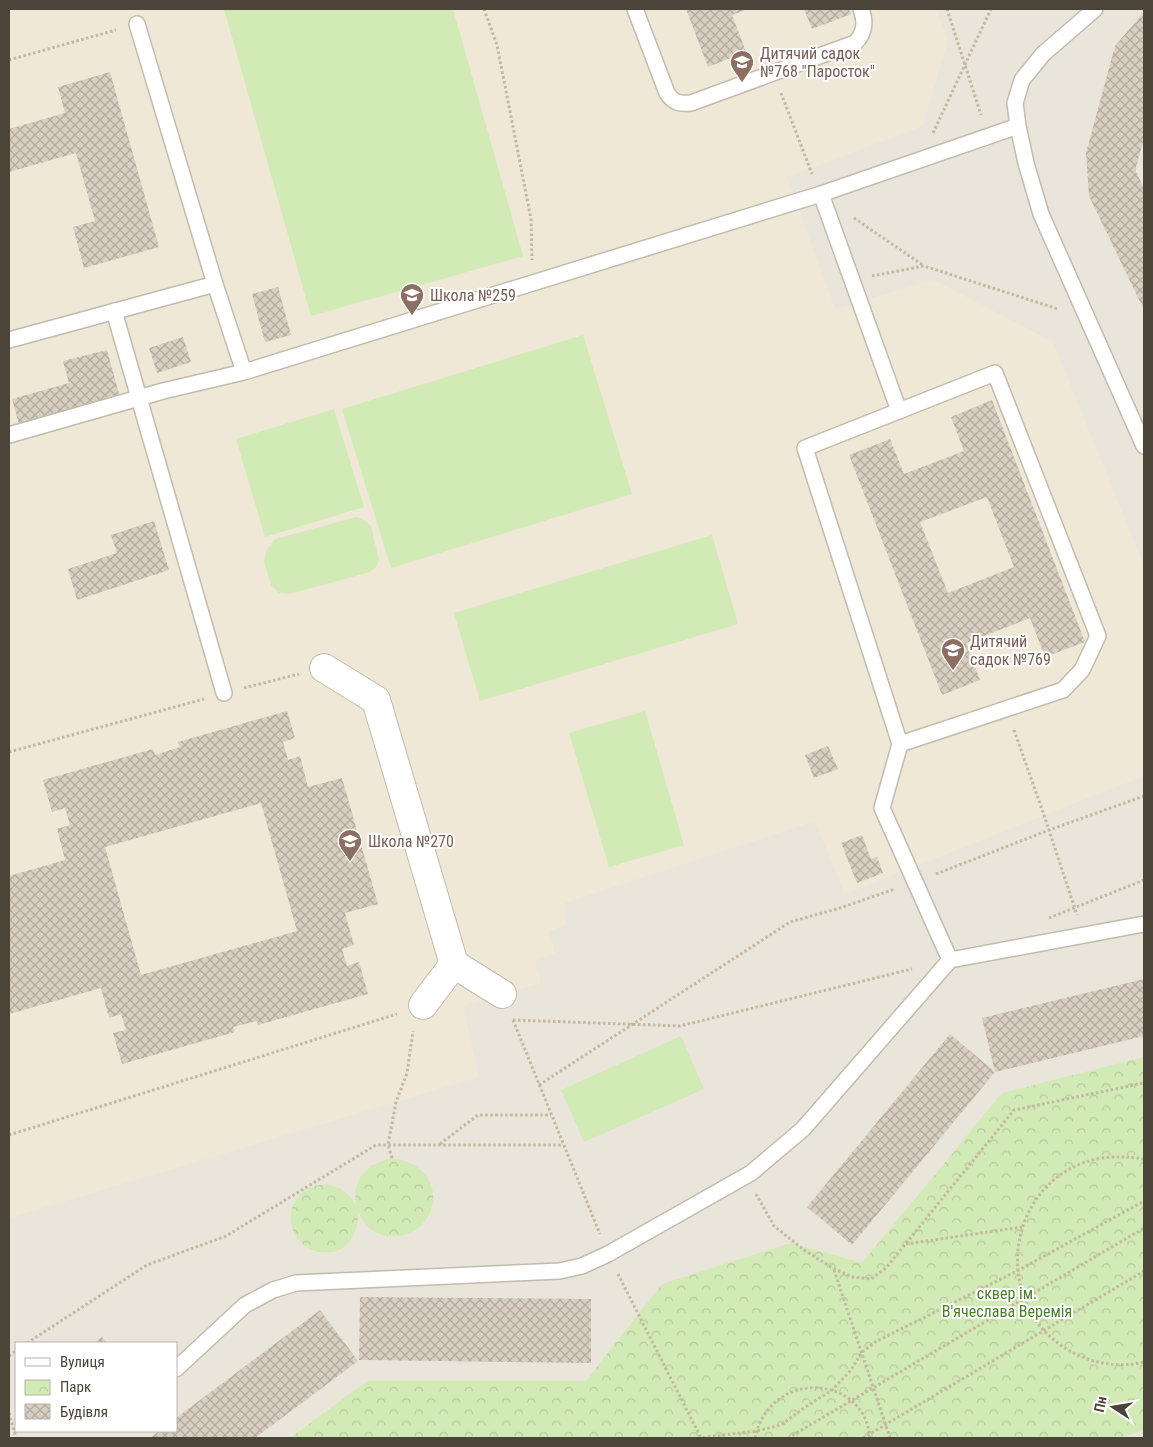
<svg xmlns="http://www.w3.org/2000/svg" width="1153" height="1447" viewBox="0 0 1153 1447" font-family="'Roboto Condensed',sans-serif">
  <style>
    .residential { fill: #eae5da; fill-rule: evenodd }
    .education { fill: #efe8d6 }
    .park { fill: url(#park-crowns) }
    .pitch { fill: #d2eab5 }
    .building { fill: url(#building-cross-hatch); fill-rule: evenodd }
    .lines { fill: none; stroke-linecap: round; stroke-linejoin: round }
    .lane-casing { stroke: #c2bbae; stroke-width: 18 }
    .street-casing { stroke: #c2bbae; stroke-width: 30 }
    .path { stroke: #c4b79f; stroke-width: 3; stroke-dasharray: 2.5 2.5; stroke-linecap: butt }
    .lane { stroke: #fff; stroke-width: 15 }
    .street { stroke: #fff; stroke-width: 28 }
    .labels { text-anchor: middle; stroke-width: 4; stroke-linejoin: round; paint-order: stroke }
    .education-label { font-size: 16px; fill: #785e54; stroke: #fff; text-anchor: start }
    .park-label { font-size: 16px; fill: #4a7f2a; stroke: #fff }
  </style>
  <defs>
    <pattern id="park-crowns" width="20" height="18" patternUnits="userSpaceOnUse" patternTransform="scale(1.25)"><rect width="20" height="18" fill="#d2eab5"/><path d="M2 6a3 3 0 1 1 6 0M12 15a3 3 0 1 1 6 0" fill="none" stroke="#b6ca9c"/></pattern>
    <pattern id="building-cross-hatch" width="8" height="8" patternUnits="userSpaceOnUse" patternTransform="scale(1.25)"><rect width="8" height="8" fill="#d8cfc1"/><path d="M0 0l8 8M0 8l8-8" fill="none" stroke="#b1aa9e"/></pattern>
  </defs>
  <rect width="100%" height="100%" fill="#f6f3ec"/>
  <path class="residential" d="M9,9H1144V1438H9ZM16,1343H176V1431H16Z"/>
  <path class="education" d="M9,9H936L948,40L923,126L787,177L835,309L934,280L1053,342L1144,566V776L845,894L815,821L565,903L566,925L549,931L555,953L535,960L541,983L463,1006L479,1077L9,1218Z"/>
  <path class="park" d="M1144,1057V1430L1120,1438H290L367,1381H586L662,1284L791,1243L862,1263L1002,1093Z
    M392,1158C419,1161 442,1183 430,1212C422,1233 395,1243 375,1232C366,1227 363,1220 358,1212C359,1235 346,1256 320,1252C311,1251 303,1246 298,1239C270,1199 329,1159 356,1205C351,1179 368,1163 392,1158Z"/>
  <path class="pitch" d="M224,9H453L523,256L311,316Z
    M583,335L632,494L391,568L342,409Z
    M334,409L364,507L265,537L236,439Z
    M357,517L365,521L371,526L379,560L376,567L370,572L289,594L279,593L271,585L264,562L267,549L275,539Z
    M712,535L738,624L480,701L454,613Z
    M645,711L684,845L609,867L569,733Z
    M681,1036L704,1089L584,1142L561,1090Z"/>
  <path class="building" d="M686,9H748L732,15L746,52L708,67Z
    M804,9H849L851,14L812,29Z
    M1144,12V138L1136,167V172L1144,188V310L1089,196L1086,153L1115,46Z
    M110,72L159,247L84,268L73,227L95,221L76,153L9,172V129L65,113L58,87Z
    M278,287L291,335L265,342L252,294Z
    M183,337L191,362L157,373L149,348Z
    M107,350L121,401L20,428L12,399L69,383L63,361Z
    M992,400L1085,642L1045,657L1030,618L966,643L980,680L942,695L849,455L890,439L904,474L964,451L951,417ZM987,497L1014,567L948,593L920,522Z
    M154,521L169,570L77,600L68,569L117,553L111,535Z
    M287,711L295,738L283,742L288,760L300,756L308,787L342,778L378,904L345,913L354,945L342,949L347,966L359,962L368,994L258,1025L257,1021L233,1027L235,1032L122,1064L113,1033L126,1030L121,1014L109,1018L101,988L9,1014V876L65,860L57,829L70,825L65,808L52,812L43,780L153,749L155,755L180,747L178,742ZM261,803L297,931L141,975L105,847Z
    M828,746L838,769L814,778L805,755Z
    M862,835L871,859L877,857L883,873L857,883L841,843Z
    M1144,979V1036L995,1072L982,1018Z
    M950,1034L995,1072L852,1245L807,1207Z
    M360,1297L591,1299V1363L359,1360Z
    M320,1310L358,1361L255,1438H150L159,1431H176V1418Z
    M102,1337L107,1343H95Z"/>
  <g class="lines">
    <g class="lane-casing">
      <path id="lane" d="M635,9L667,93C674,103 679,104 691,103L855,43C865,33 866,22 861,9
        M1095,9L1043,54L1022,80L1015,103L1018,126L1026,163L1041,214L1144,446
        M137,24L215,284L244,372
        M821,194L899,411
        M114,311L224,693
        M9,340L215,284
        M9,435L163,391L244,372L821,194L1018,126
        M900,744L1063,690L1082,670L1098,636L995,373L805,448L900,744L882,808L950,960
        M176,1369L245,1305L273,1290L296,1283L560,1271L582,1266L608,1254L751,1173L803,1129L950,960L1144,924"/>
    </g>
    <g class="street-casing">
      <path id="street" d="M324,668L376,700L454,964
        M423,1005L454,964L502,994"/>
    </g>
    <path class="path" d="M484,9L497,45L531,219L532,260
      M947,9L981,115
      M9,60L116,30
      M781,93L812,174
      M933,133L991,9
      M854,218L924,266
      M872,276L924,266L1058,309
      M244,688L299,674
      M1014,730L1044,815L1077,915
      M9,752L204,699
      M936,874L1049,830L1144,796
      M1049,918L1144,880
      M513,1020L680,1026L912,969
      M513,1020L600,1234
      M539,1085L790,922L840,908L895,889
      M9,1135L397,1014
      M440,1144L478,1115H551
      M392,1158L388,1145L396,1102L407,1073L413,1031
      M1144,1159C1130,1157 1117,1156 1102,1158C1006,1174 987,1305 1070,1351C1093,1364 1119,1368 1144,1362
      M756,1194L774,1226L804,1250L834,1269L853,1277L871,1279L886,1268L1014,1110L1144,1083
      M906,1244L1022,1227
      M834,1270L890,1438
      M618,1274L701,1438
      M27,1343L147,1265L226,1236L376,1145H563
      M9,1356L16,1351
      M9,1413L16,1438
      M698,1438L757,1431L781,1425L804,1408L832,1390L851,1370L862,1352L875,1342L1017,1271L1144,1201
      M755,1438C770,1368 865,1374 870,1438
      M788,1438L1144,1228
      M863,1438L1144,1271"/>
    <use href="#lane" class="lane"/>
    <use href="#street" class="street"/>
  </g>
  <defs>
    <g id="school-pin" transform="scale(1.25)"><path d="M0 17L-7.5 6A9.5 9.5 0 1 1 7.5 6Z" fill="#8d6e63" stroke="#fff"/><path d="M0-5L7-2L0 1L-7-2ZM-4 1L0 2.5L4 1V4Q0 6-4 4Z" fill="#fff"/></g>
  </defs>
  <g fill-rule="evenodd">
    <use href="#school-pin" x="742" y="62"/>
    <use href="#school-pin" x="412" y="295"/>
    <use href="#school-pin" x="953" y="650"/>
    <use href="#school-pin" x="350" y="841"/>
  </g>
  <g class="labels">
    <g class="education-label">
      <text x="760" y="59">Дитячий садок<tspan x="760" dy="18">№768 "Паросток"</tspan></text>
      <text x="430" y="301">Школа №259</text>
      <text x="970" y="647">Дитячий<tspan x="970" dy="18">садок №769</tspan></text>
      <text x="368" y="847">Школа №270</text>
    </g>
    <g class="park-label">
      <text x="1007" y="1299">сквер ім.<tspan x="1007" dy="18">В'ячеслава Веремія</tspan></text>
    </g>
  </g>
  <rect width="1153" height="1447" fill="none" stroke="#4b4439" stroke-width="20"/>
  <rect x="15" y="1342" width="162" height="90" fill="#ffffff" stroke="#b7b4b0"/>
  <rect x="25" y="1358" width="25" height="8" fill="#ffffff" stroke="#b7b4b0"/>
  <text x="60" y="1367" font-size="15" fill="#4b4439">Вулиця</text>
  <rect x="25" y="1380" width="25" height="15" fill="url(#park-crowns)" stroke="#b7b4b0"/>
  <text x="60" y="1392" font-size="15" fill="#4b4439">Парк</text>
  <rect x="25" y="1404" width="25" height="15" fill="url(#building-cross-hatch)" stroke="#b7b4b0"/>
  <text x="60" y="1417" font-size="15" fill="#4b4439">Будівля</text>
  <g transform="translate(1113 1407) rotate(282)" stroke="#ffffff" stroke-width="4" paint-order="stroke">
  <path d="M0-4L9 19L0 12L-9 19Z" fill="#4b4439"/>
  <text y="-8" font-size="14" font-weight="bold" text-anchor="middle" fill="#4b4439">Пн</text>
  </g>
</svg>
